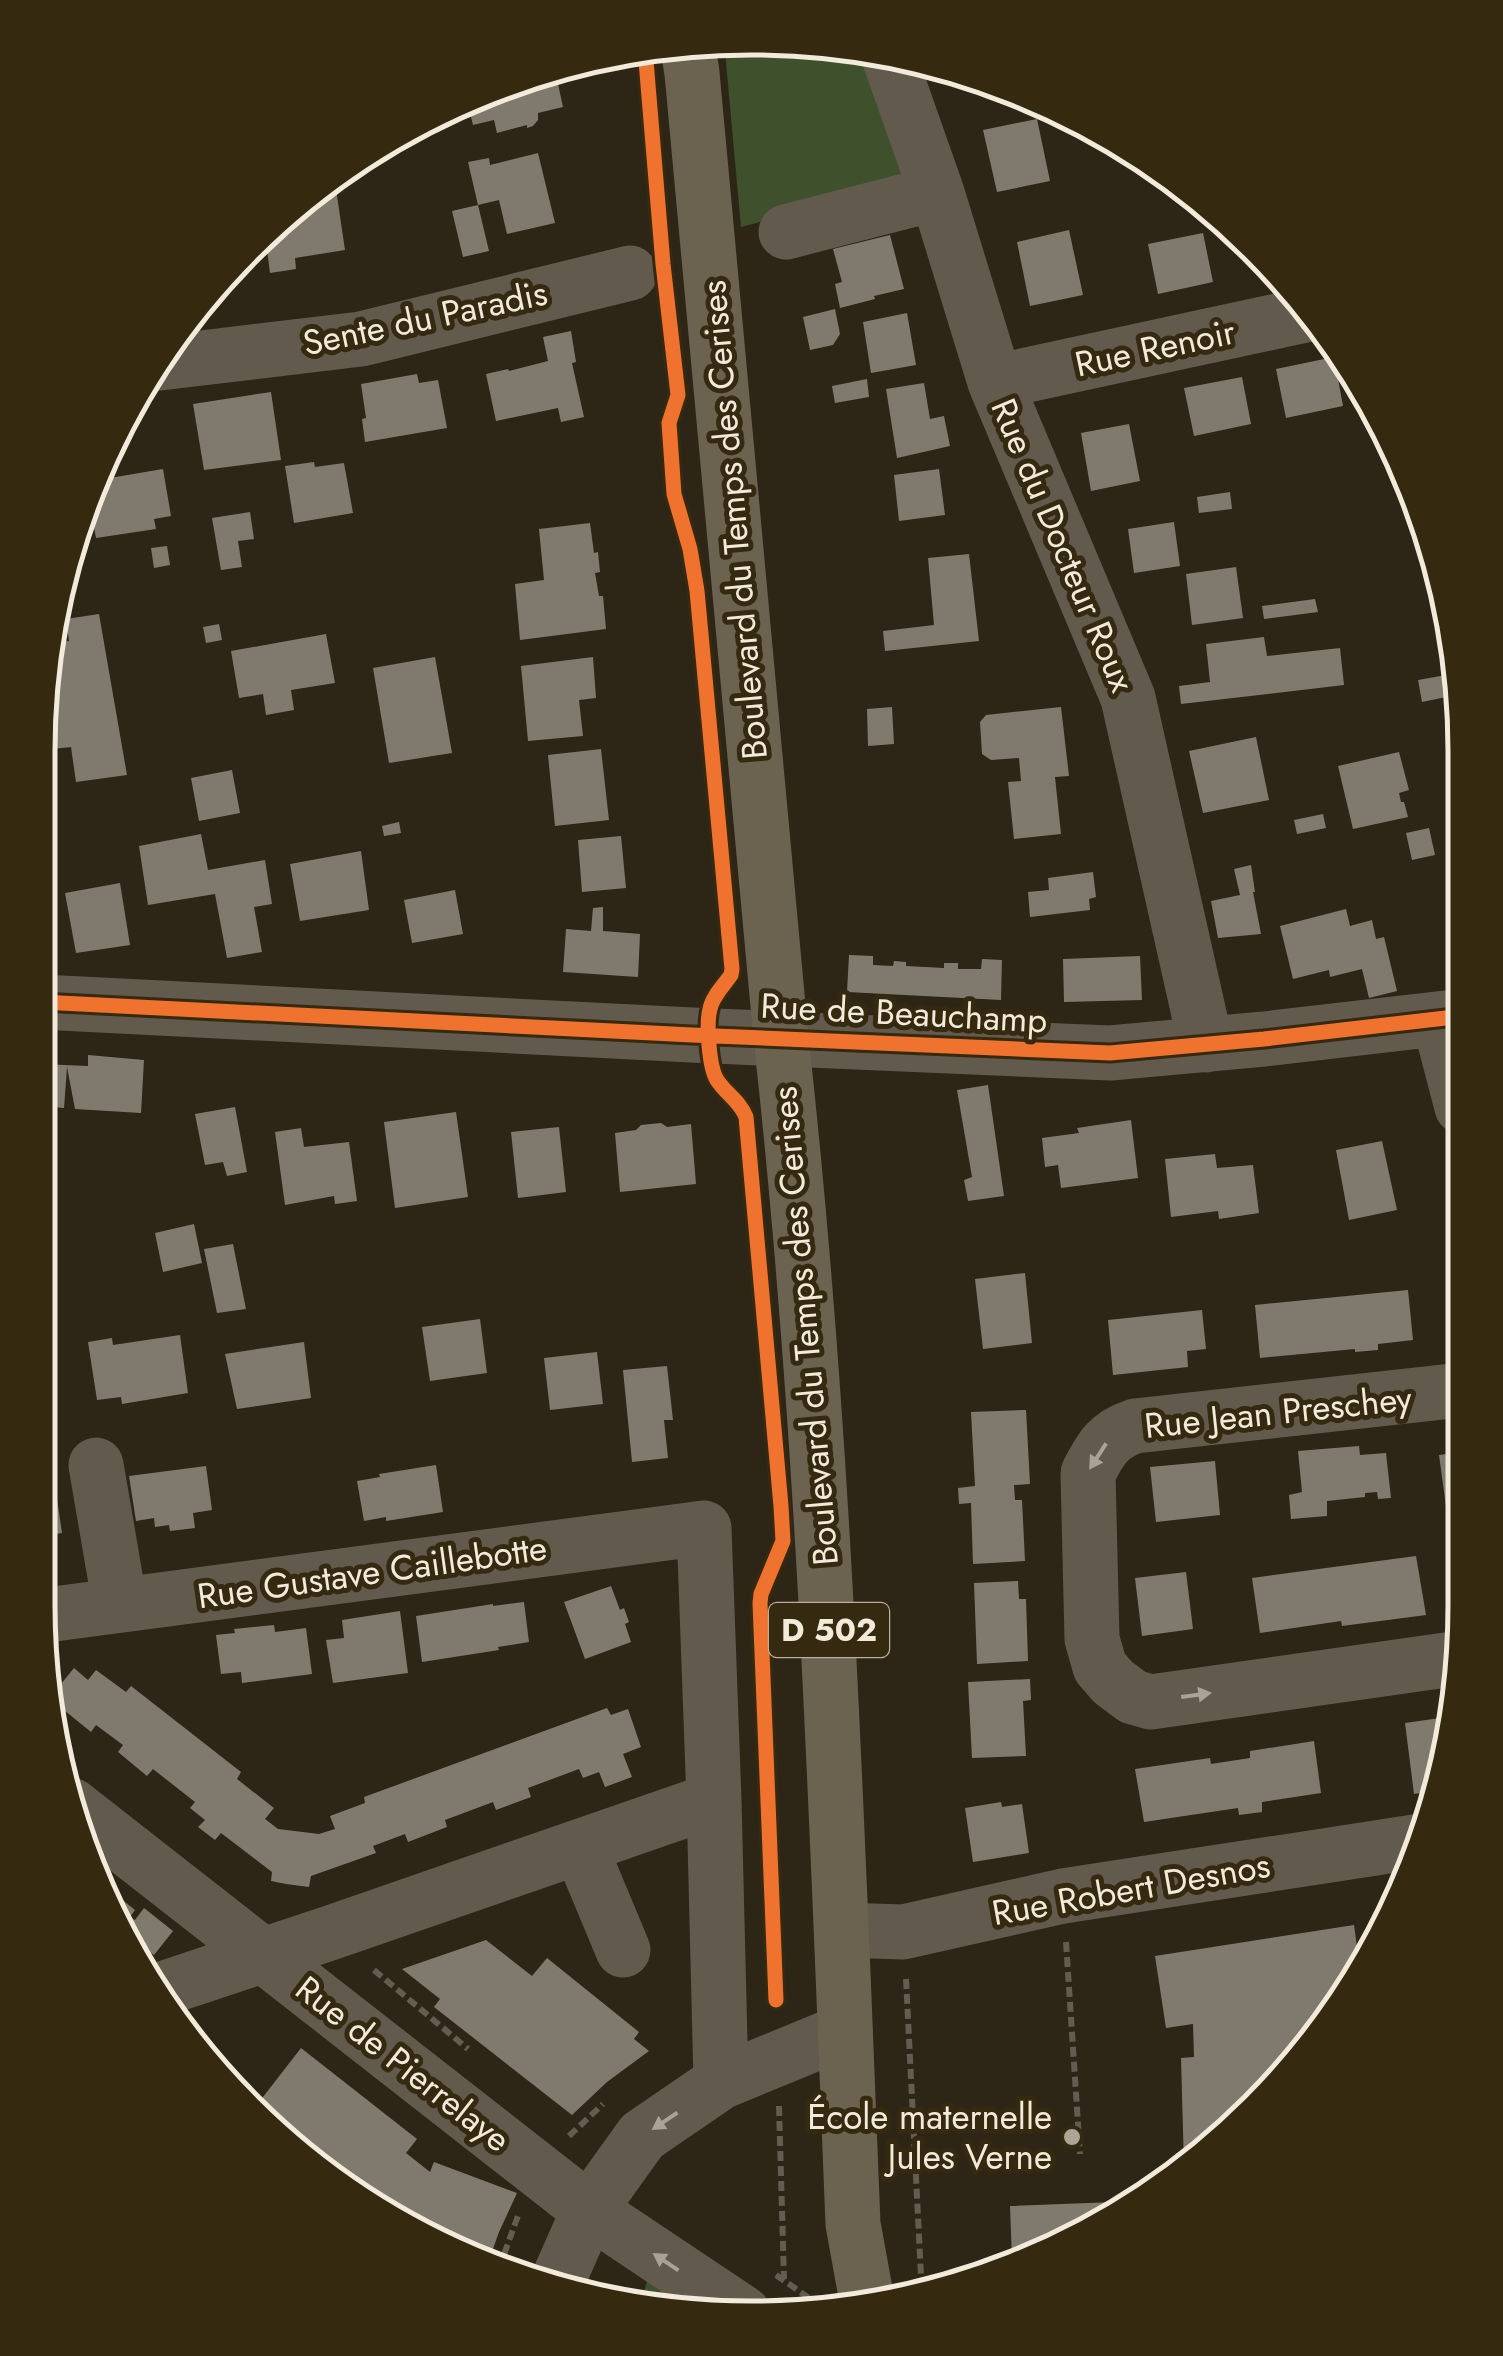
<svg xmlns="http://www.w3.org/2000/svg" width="1503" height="2356" viewBox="0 0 1503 2356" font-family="Jost,sans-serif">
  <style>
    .green { fill: #3f512c }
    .building { fill: #807a6e }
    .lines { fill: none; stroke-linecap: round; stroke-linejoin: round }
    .path { stroke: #635c52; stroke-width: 6; stroke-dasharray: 10 5; stroke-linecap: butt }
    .minor { stroke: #625a4d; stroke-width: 55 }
    .major { stroke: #6b6250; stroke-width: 55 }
    .cycleway-casing { stroke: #35290f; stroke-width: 21 }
    .cycleway { stroke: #ef722f; stroke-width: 15 }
    .oneway { fill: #aaa294 }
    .poi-dot { fill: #ada596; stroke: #35290f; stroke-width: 4 }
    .labels { text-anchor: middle; stroke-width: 10; stroke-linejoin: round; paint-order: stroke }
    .shield { fill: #35290f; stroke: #b9b09d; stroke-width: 2.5 }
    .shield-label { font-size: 32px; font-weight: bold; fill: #f2eada }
    .street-label { font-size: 35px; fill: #f2eada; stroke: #35290f }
    .poi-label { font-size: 35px; fill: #f2eada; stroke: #35290f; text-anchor: end }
    .rim { fill: none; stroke: #f2eada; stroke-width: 5 }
  </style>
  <rect width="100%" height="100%" fill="#2d2617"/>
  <path class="green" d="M724,40L844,44L871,50L916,180L741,227Z
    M648,2278L705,2317L640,2304Z"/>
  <path class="building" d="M558,84L563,107L538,113V120L533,126L527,128V125L497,133L494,120L473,125L468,104Z
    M1037,119L1050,181L997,192L983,130Z
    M538,153L555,223L507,234L499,200L478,205L468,162L489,158L490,165Z
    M336,189L345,250L295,258L296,269L270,273L265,234L309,192Z
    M478,205L489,251L463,257L452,211Z
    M1069,230L1083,295L1030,306L1017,242Z
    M1203,233L1213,282L1158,294L1148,244Z
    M890,235L904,289L874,296L875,299L840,308L835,284L842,282L833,249Z
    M1254,249L1273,269L1259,272Z
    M835,309L840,334L833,345L810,350L803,317Z
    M907,313L916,365L871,373L863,322Z
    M571,331L576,362L572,363L584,417L561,422L558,408L496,421L486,374L508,369L509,371L548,361L543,337Z
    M1334,357L1343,406L1286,418L1276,369Z
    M417,374L419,383L438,380L447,428L365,442L362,419L366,418L361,384Z
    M1242,377L1251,424L1194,436L1184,388Z
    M867,379L869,397L835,403L832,386Z
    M924,383L930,419L944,416L950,446L897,458L886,389Z
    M271,392L281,460L204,470L193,404Z
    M1129,424L1140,481L1091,491L1081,433Z
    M314,462L315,467L344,463L353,513L294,523L285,466Z
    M163,469L171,516L154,519L156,529L96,538L90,505L98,480Z
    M939,469L945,515L899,521L894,475Z
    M1230,492L1232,509L1199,513L1197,497Z
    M250,512L254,539L238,541L242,567L221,570L212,518Z
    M1174,522L1180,566L1134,573L1128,529Z
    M590,523L594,553L598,552L600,572L595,573L599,596H603L606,629L520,640L515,584L544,580L539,529Z
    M167,546L170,565L154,568L151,548Z
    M969,554L979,641L885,651L883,631L934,625L928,558Z
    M1236,567L1243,618L1192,625L1186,574Z
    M1315,599L1318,612L1264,619L1262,606Z
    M99,614L127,775L76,782L71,747L43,750L44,658L48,644L69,641L66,619Z
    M219,624L222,640L206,643L203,627Z
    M326,634L335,683L291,690L294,710L266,715L263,694L239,698L231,651Z
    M1264,637L1267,656L1340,648L1344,685L1181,704L1179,686L1210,682L1206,644Z
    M435,657L452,753L389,763L373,668Z
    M593,657L596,698L579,700L583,736L528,741L521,666Z
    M1452,674L1456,695L1422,702L1418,680Z
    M892,707L894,744L868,746L867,709Z
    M1061,707L1069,776L1055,777L1061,834L1014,839L1008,782L1021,781L1019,758L991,760L982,754L980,722L986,715Z
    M1256,737L1269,800L1203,813L1189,751Z
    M601,749L609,820L555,826L548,755Z
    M1399,752L1409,790L1399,793L1401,802H1404L1408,817L1353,829L1338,766Z
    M232,770L240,813L199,821L191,778Z
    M1323,814L1326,828L1297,834L1294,820Z
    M399,822L401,833L384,836L382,826Z
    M1429,828L1435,855L1412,860L1406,833Z
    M201,834L208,870L265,860L272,904L254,907L262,952L227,958L215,894L148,905L139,846Z
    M621,836L626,888L582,892L578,840Z
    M361,851L369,910L300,921L290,864Z
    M1251,865L1255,892H1253L1261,934L1218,938L1211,901L1240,895L1234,869Z
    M1093,872L1096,897L1089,899L1090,910L1030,917L1028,892L1049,890L1048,878Z
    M120,883L130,945L76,953L65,893Z
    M455,890L463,934L412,943L404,900Z
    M603,907V931L640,934L638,977L563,972L566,929L591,931L593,908Z
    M1346,909L1350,926L1372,920L1376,939L1384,937L1397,991L1369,998L1362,969L1330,977L1329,970L1293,979L1280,926Z
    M849,955L873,956V965L893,966L894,961L906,962V966L944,968V963H958V969H981L982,959L1002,960L1001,1000L847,992Z
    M1140,956L1142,1000L1064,1002L1063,959Z
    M88,1055L144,1060L141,1113L75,1109L67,1067L64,1108L41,1106V1064L88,1066Z
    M988,1085L1004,1196L968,1201L964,1180L972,1177L957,1090Z
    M235,1107L247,1172L227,1176L223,1162L205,1165L195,1114Z
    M456,1112L468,1197L395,1208L384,1122Z
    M1131,1120L1138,1178L1061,1188L1058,1165L1045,1167L1042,1138L1079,1133L1077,1128Z
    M661,1123L667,1127L691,1124L696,1184L620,1192L615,1133L636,1130L641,1125Z
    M559,1127L566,1192L518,1198L511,1132Z
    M301,1128L304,1147L349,1142L357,1201L335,1204L334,1196L285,1205L275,1132Z
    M1382,1141L1397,1210L1349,1220L1336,1150Z
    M1215,1154L1217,1168L1253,1165L1259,1213L1219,1219L1218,1211L1171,1217L1165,1159Z
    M194,1224L202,1263L163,1272L155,1233Z
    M233,1244L246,1309L217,1313L204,1249Z
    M1025,1273L1032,1343L983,1349L975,1279Z
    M1408,1290L1413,1340L1378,1344V1350L1355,1352V1349L1260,1358L1255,1305Z
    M1202,1310L1206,1349L1187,1351L1188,1367L1113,1375L1108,1320Z
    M480,1319L487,1373L430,1381L422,1327Z
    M180,1335L188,1393L122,1404L121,1397L97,1400L88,1342L112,1338L113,1345Z
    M304,1342L311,1398L237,1409L225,1354Z
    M597,1352L603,1404L550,1410L544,1358Z
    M667,1366L673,1420H664L668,1458L632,1462L623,1370Z
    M1026,1410L1030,1484L1014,1485L1015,1500H1022L1025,1561L973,1564L971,1503L959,1504L958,1488L975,1486L971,1412Z
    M1359,1446L1360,1455L1386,1453L1391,1498L1378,1499L1377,1492L1365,1493V1497L1327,1501V1516L1291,1519L1289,1495L1302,1492L1298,1451Z
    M1461,1452L1460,1520L1448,1521L1439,1455Z
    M1215,1461L1220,1515L1156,1522L1150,1467Z
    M436,1465L443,1512L386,1521V1517L364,1521L357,1481L380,1477L379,1474Z
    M206,1466L212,1510L193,1513L195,1528L170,1531L169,1525L155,1527L154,1518L136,1521L129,1476Z
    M54,1478L62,1533L38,1537V1481Z
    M1416,1556L1426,1615L1342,1626L1341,1621L1260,1633L1252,1578Z
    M1186,1572L1193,1629L1142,1636L1135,1578Z
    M1018,1581L1019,1599H1026L1028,1661L977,1664L974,1583Z
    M611,1586L620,1610L624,1608L629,1622L625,1624L631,1642L585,1659L564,1602Z
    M524,1602L529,1642L498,1647L499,1650L422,1662L416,1616L493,1604V1606Z
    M400,1611L408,1673L333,1683L326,1640L344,1638L342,1620Z
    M274,1625L275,1632L306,1628L312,1674L242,1683L241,1672L221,1674L216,1635L235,1633L234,1629Z
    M74,1668L88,1680L96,1670L126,1692L131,1686L241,1772L237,1779L274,1808L265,1819L278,1829L319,1834L335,1829L330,1816L365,1803L364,1797L607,1708L611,1715L628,1709L641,1747L623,1754L632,1777L605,1787L599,1772L583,1778L579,1769L528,1788L531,1797L496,1810L493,1802L445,1820L447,1827L408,1842L405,1834L373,1846L376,1853L311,1876L309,1887L286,1884L271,1881L272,1872L221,1833L215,1840L198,1827L205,1820L190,1808L195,1802L153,1769L147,1776L118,1752L123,1745L96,1725L91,1732L54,1702L52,1695Z
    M1030,1679L1031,1700L1023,1701L1026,1756L972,1758L968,1682Z
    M1454,1716L1434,1791L1414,1794L1405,1723Z
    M1314,1741L1321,1793L1262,1802V1812L1239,1815L1238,1808L1144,1822L1135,1769L1210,1758L1211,1764L1250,1758V1751Z
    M1001,1802L1002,1807L1022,1804L1029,1853L973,1862L965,1808Z
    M99,1881L135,1910L130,1917L135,1920L144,1908L173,1931L154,1955L124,1933Z
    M1354,1925L1359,1962L1334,2002L1320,2003L1321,2023L1289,2075L1184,2167L1181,2058L1194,2057L1193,2024L1166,2028L1155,1956Z
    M486,1940L532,1976L547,1958L639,2032L634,2039L649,2051L607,2082L572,2115L434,2007L440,1999L402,1969Z
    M301,2048L417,2139L406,2153L430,2172L434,2162L517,2193L499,2232L488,2263L316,2171L256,2106Z
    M1175,2175L1148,2198L1147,2199L1146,2176Z
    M1141,2201V2202L1012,2260L1010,2206Z"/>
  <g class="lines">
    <path class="path" d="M1066,1942L1080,2154
      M374,1970L468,2049
      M906,1979L922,2296
      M779,2106L784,2279
      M569,2136L603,2104
      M499,2268L519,2213
      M776,2275L819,2305"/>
    <path class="minor" d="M888,54L937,193L995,382L1128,698L1206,1045
      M786,232L937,193
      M160,363L361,339L630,273
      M995,382L1314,313
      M41,1002L692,1035L1110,1053L1264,1039L1463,1016
      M1439,1019L1462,1107
      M96,1465L120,1605
      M39,1616L704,1528L714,1800L721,2082
      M1460,1658L1151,1702L1133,1697L1113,1682L1100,1667L1092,1639L1088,1473C1101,1448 1108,1435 1135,1426L1461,1390
      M71,1805L589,2210L743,2313
      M580,1847L623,1950
      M842,1930L903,1932L1063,1896L1421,1841
      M153,1992L330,1933L714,1800
      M555,2287L589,2210L642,2136L721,2082L845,2031"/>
    <path class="major" d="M687,42L692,73L781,1038C825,1432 837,1828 853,2224L867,2301"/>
    <g class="cycleway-casing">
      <path id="cycleway" d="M645,49L663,264L678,395L669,423L674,494L690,549L697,591L732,969L731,975C724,985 712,997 710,1009C706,1024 709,1067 717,1080C726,1094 740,1101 746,1117L781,1506L783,1541L761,1594L760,1603L776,2000
        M41,1002L692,1035L1110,1053L1264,1039L1463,1016"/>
    </g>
    <use href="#cycleway" class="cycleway"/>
  </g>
  <defs><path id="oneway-solid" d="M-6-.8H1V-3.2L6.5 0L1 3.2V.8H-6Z" transform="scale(2.5)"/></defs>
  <g class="oneway">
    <use href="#oneway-solid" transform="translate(1098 1456) rotate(123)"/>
    <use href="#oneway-solid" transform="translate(1196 1695) rotate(-8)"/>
    <use href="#oneway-solid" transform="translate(665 2121) rotate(146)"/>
    <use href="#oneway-solid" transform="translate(666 2262) rotate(-146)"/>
  </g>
  <circle class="poi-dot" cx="1072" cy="2137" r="10"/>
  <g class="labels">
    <rect class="shield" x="769" y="1603" width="120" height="54" rx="8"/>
    <g class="shield-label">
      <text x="829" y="1641">D 502</text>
    </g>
    <g class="street-label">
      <text transform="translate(425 318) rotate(-12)" y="12">Sente du Paradis</text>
      <text transform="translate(1155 348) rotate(-12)" y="12">Rue Renoir</text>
      <text transform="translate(734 520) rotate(-95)" y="12">Boulevard du Temps des Cerises</text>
      <text transform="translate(1063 545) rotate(67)" y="12">Rue du Docteur Roux</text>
      <text transform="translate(904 1013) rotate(3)" y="12">Rue de Beauchamp</text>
      <text transform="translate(805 1326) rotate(-95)" y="12">Boulevard du Temps des Cerises</text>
      <text transform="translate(1278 1412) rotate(-6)" y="12">Rue Jean Preschey</text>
      <text transform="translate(372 1572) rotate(-8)" y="12">Rue Gustave Caillebotte</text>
      <text transform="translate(1131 1889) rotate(-10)" y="12">Rue Robert Desnos</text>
      <text transform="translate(403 2064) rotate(38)" y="12">Rue de Pierrelaye</text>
    </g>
    <g class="poi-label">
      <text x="1052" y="2129">École maternelle<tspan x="1052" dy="40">Jules Verne</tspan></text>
    </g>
  </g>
  <path d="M0 0H1503V2356H0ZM751 55H752A696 696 0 0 1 1448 751V1605A696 696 0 0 1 752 2301H751A696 696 0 0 1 55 1605V751A696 696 0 0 1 751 55Z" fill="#35290f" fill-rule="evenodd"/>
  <path class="rim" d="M751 55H752A696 696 0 0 1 1448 751V1605A696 696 0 0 1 752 2301H751A696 696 0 0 1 55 1605V751A696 696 0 0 1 751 55Z"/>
</svg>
